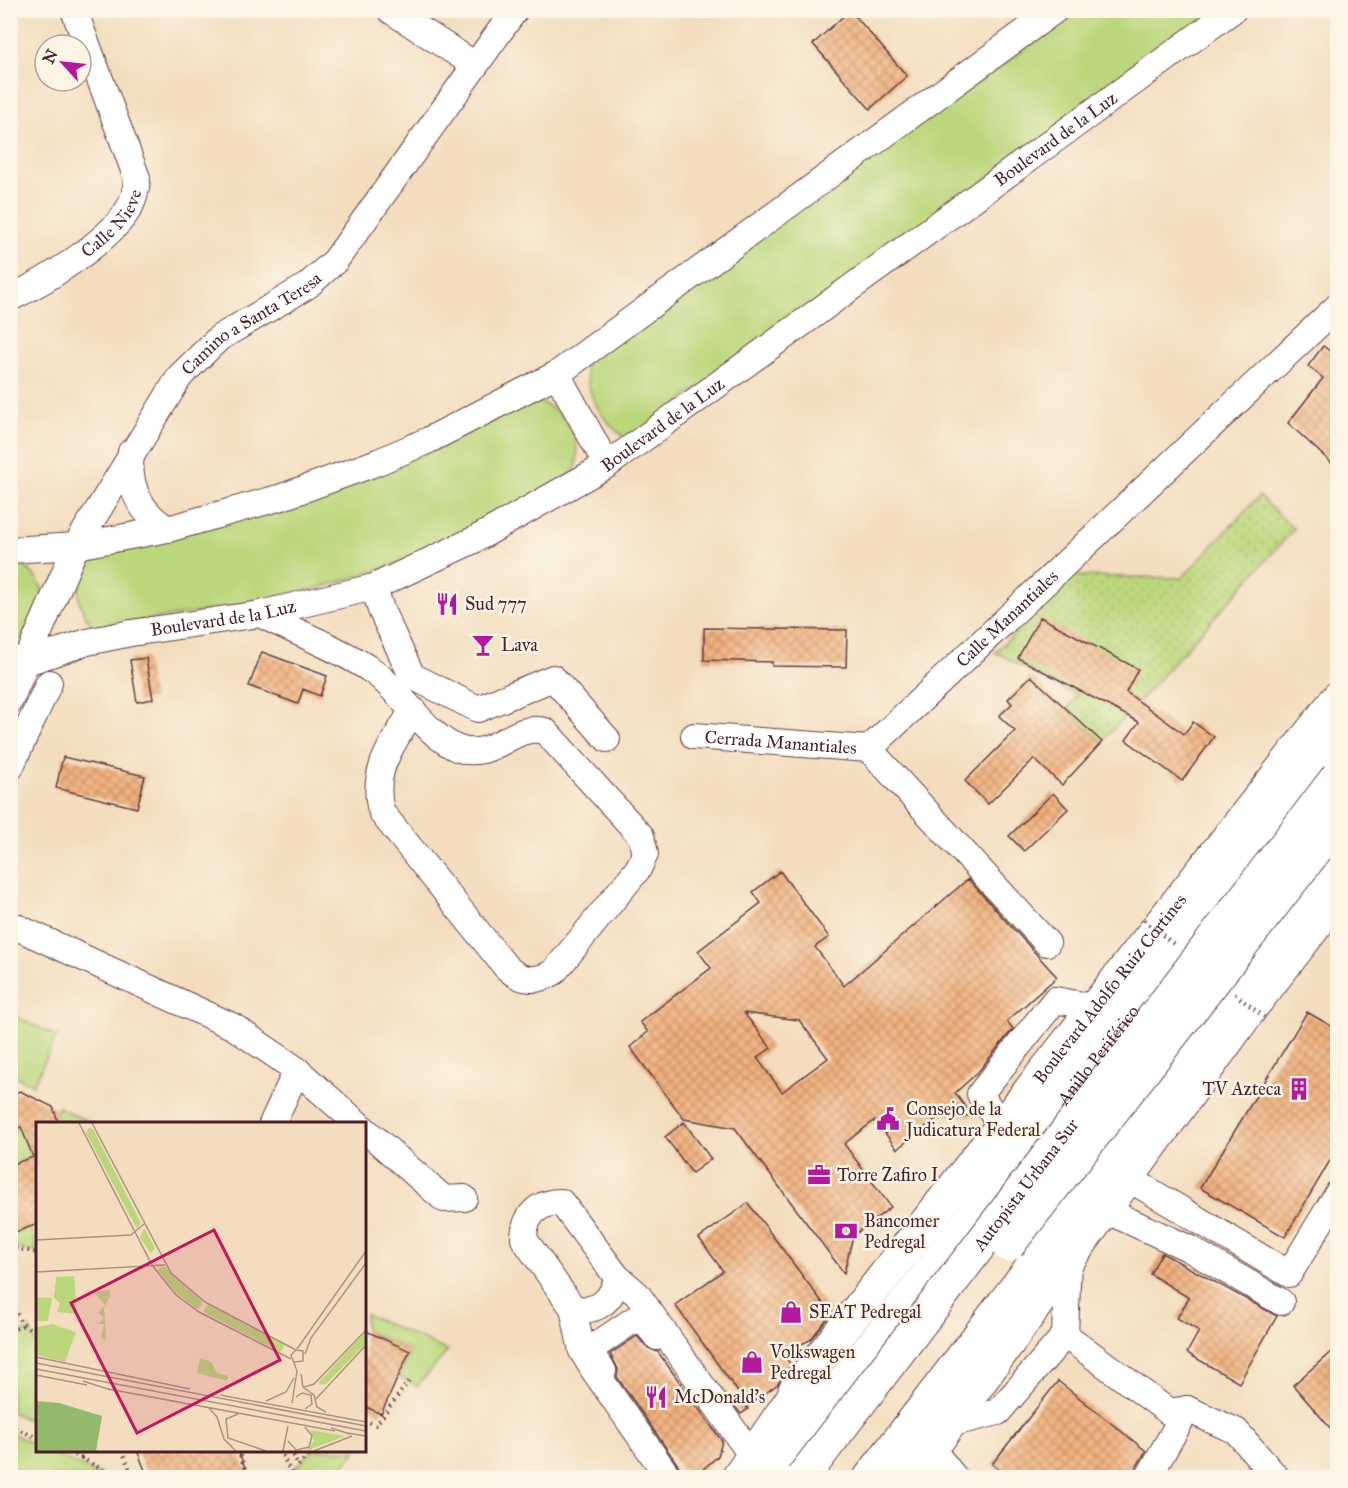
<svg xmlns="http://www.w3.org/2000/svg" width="1348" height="1488" viewBox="0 0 1348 1488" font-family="'IM FELL Great Primer',serif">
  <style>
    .green { fill: #bbd77c; stroke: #827b54; stroke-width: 1.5 }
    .garden { fill: url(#garden-dots); stroke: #827b54; stroke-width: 1.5 }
    .building { fill: url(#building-cross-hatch); fill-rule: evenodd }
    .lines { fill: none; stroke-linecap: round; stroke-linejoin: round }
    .minor-casing { stroke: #633c41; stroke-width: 28 }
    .major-casing { stroke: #633c41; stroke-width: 35 }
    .highway-casing { stroke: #633c41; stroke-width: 35 }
    .path { stroke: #633c41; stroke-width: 4; stroke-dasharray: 1.5 4.5; stroke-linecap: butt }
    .minor { stroke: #fff; stroke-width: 26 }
    .major { stroke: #fff; stroke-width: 33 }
    .highway { stroke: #fff; stroke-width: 33 }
    .highway-bridge-casing { stroke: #633c41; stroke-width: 35; stroke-linecap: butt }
    .path-bridge { stroke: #633c41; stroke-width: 4; stroke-dasharray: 1.5 4.5; stroke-linecap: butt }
    .highway-bridge { stroke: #fff; stroke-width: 33 }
    .labels { text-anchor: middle; stroke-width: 5; stroke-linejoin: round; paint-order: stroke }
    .street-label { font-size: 18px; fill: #4a1f2b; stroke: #fcf5e5 }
    .poi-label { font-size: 18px; fill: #4a1f2b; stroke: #fcf5e5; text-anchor: start }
    .inset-road { fill: none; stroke: #af9183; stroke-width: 1.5 }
    .view { fill: #c2185b; fill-opacity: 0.15; stroke: #c2185b; stroke-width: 3 }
    .inset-edge { fill: none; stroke: #4a1f2b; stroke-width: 3 }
  </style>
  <defs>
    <pattern id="garden-dots" width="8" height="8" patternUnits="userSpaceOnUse" patternTransform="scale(1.5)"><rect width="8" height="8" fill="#bbd77c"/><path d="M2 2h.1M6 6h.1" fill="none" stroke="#a2b86b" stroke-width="1.8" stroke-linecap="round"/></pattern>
    <pattern id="building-cross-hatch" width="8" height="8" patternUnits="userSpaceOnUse" patternTransform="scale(1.5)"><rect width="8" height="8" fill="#f1b27f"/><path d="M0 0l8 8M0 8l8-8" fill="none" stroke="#c59068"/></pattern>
  </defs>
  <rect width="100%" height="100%" fill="#fcf5e5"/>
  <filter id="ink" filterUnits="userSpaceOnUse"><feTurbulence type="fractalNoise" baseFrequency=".0167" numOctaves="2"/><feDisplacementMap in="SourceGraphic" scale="12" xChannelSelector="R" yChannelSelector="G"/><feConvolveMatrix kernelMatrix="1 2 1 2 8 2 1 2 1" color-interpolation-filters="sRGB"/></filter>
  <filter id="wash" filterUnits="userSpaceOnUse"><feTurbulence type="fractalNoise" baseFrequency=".008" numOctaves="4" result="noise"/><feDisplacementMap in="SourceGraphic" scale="24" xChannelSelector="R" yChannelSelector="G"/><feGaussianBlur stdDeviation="1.35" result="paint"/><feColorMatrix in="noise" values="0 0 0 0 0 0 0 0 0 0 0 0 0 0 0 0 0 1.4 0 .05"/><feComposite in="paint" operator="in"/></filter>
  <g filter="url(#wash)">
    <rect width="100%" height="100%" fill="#f3ddbe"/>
    <path class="green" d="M1079,11H1218L628,440C600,420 586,395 585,360Z
      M533,400C568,410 583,437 575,472C508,512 437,551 362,575C276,603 185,614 95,628C73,605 74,578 93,554L439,448Z
      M10,559C26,565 46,581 43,601C42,607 35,616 32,622C26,634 23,639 11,644Z
      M10,1014L57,1036L33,1085L11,1074Z
      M58,1107L91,1123H59L55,1114Z
      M21,1127L33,1157L11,1165L10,1131Z
      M37,1195V1224L30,1227L37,1253L11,1247V1234L30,1227Z
      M365,1314L448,1351L417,1386L399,1377L410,1351L365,1330Z
      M30,1329L37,1347V1424L11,1412V1339Z
      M11,1433L37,1446L38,1450L48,1451L105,1477H11Z
      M313,1450H357V1451L333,1477H286Z"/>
    <path class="garden" d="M1259,496L1294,529L1102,742L1067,709L1077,696L995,652L1074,576L1182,578Z"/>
    <g id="blocks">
      <path class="building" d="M850,10L907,76L870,109L813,44Z
        M1323,346L1338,357V469L1288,423L1323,378L1308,366Z
        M1040,617L1138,669L1126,692L1184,734L1193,722L1214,737L1182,781L1126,740L1139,722L1018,658Z
        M704,628L847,630L846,667L772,666V662L704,660Z
        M262,652L327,676L320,696L303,689L298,704L249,686Z
        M146,658L153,699L137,702L130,660Z
        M1031,676L1102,742L1062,785L1034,759L988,804L965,781L1015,731L999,716L1012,704L1008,699Z
        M63,757L145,776L137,808L56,788Z
        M1053,793L1068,809L1024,851L1009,836Z
        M780,871L829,937L815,947L844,986L968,879L1057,977L1007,1021L1013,1029L978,1072L955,1093L972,1116L941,1115L897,1149L875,1120L844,1144L891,1207L853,1236L844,1273L735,1128L684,1119L630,1047L648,1032L640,1022L711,968L698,951L761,903L753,892ZM744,1013L799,1020L828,1058L782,1092L757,1058L771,1048Z
        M1307,1012L1338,1030V1147L1285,1237L1200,1188Z
        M20,1091L53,1107L59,1124H38V1224L10,1234V1165L33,1157L21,1127L10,1131V1095Z
        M684,1122L711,1159L692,1173L665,1137Z
        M748,1203L831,1314L810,1340L782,1353L791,1365L778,1384L748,1406L675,1305L723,1271L699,1238Z
        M1162,1253L1277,1316L1239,1383L1187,1353L1199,1331L1177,1318L1189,1298L1150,1274Z
        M364,1330L410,1351L381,1414L364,1406Z
        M637,1336L646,1347L658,1352L722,1441L718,1456L702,1470L682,1471L617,1377L618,1369L610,1354Z
        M1338,1346V1437L1293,1385Z
        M1058,1381L1146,1451L1130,1478H1009L992,1464Z
        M739,1398L748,1409L741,1414L732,1403Z
        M137,1450H238L249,1478H148Z"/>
    </g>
  </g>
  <g filter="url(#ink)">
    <use href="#blocks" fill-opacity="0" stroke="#633c41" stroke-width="1.5"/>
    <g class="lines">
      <g class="minor-casing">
        <g id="minor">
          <path d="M390,10L475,65"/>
          <path id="s1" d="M10,298C45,282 104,244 126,213C134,202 136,191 137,178L74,10"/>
          <path d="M557,374L607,465"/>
          <path d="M131,452C127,486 139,512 168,529"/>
          <path d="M10,550L76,546L168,529L282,497L378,462L429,440L557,374L1055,10"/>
          <path d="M374,587L381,610L412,676L478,709L553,678L607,739"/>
          <path d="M260,614C295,632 342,650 374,672C402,692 427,737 459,749C494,761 514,722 545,731L641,836L645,854L638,869L554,972C536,983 521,981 506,967L382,813C369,773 393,743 413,710"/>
          <path id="s2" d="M10,658L27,662L87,642L131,633L260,614L374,587L476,539L607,465L1233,10"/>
          <path id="s3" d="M10,700L76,546L180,376L219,338L307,286L335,261L515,10"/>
          <path id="s4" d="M694,736L869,749"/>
          <path id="s5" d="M869,749L1338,306"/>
          <path d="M869,749L1047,943"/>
          <path d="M10,768L49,683"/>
          <path d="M10,924L234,1027L297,1070L358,1124"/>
          <path d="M272,1124L297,1070"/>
          <path d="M1001,1126L980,1094L1055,1000L1094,1007"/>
          <path d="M364,1129L444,1199L464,1198"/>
          <path d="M1128,1178L1289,1274L1338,1193"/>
          <path d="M1105,1210L1188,1248L1281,1302"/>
          <path d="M573,1308C597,1314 613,1300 617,1277"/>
          <path d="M1065,1335L1169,1412L1187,1409L1236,1431L1277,1478"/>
          <path d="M603,1371L593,1357L595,1346L635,1319L643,1320L657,1337"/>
          <path d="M949,1424L998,1412L1065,1335L1068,1260"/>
          <path d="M931,1448L955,1478"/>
          <path d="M669,1478L593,1369L582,1351L573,1308L524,1239C524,1216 538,1202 561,1202L617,1277L637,1294L747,1449"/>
          <path d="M1148,1478L1187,1409"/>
        </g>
      </g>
      <g class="major-casing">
        <g id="major">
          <path id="s6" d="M795,1390L1338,698"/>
          <path d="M910,1478L1253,1005L1338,896"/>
        </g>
      </g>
      <g class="highway-casing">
        <g id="highway">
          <path d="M1113,1016L1143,946"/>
          <path d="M738,1478L813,1368"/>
          <path id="s7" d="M769,1478L1338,747"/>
          <path d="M870,1478L1338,867"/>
        </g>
      </g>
      <path class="path" d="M10,1247L38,1253
        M10,1297L20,1321L30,1329L38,1327
        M10,1331L24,1325
        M364,1420L376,1425L409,1381
        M10,1426L38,1438
        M64,1450L81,1458L85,1450
        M122,1450L133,1478
        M238,1450L249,1478
        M280,1450L291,1473L286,1478
        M291,1450L298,1466L313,1450
        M81,1458L118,1478"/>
      <use href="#minor" class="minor"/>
      <use href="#major" class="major"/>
      <use href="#highway" class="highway"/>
      <g class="highway-bridge-casing">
        <g id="highway-bridge">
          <path d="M1008,1245L1338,821"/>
          <path id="s8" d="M802,1478L1338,776"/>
        </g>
      </g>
      <path class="path-bridge" d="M1144,920L1176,946
        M1235,994L1264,1017"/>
      <use href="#highway-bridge" class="highway-bridge"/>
    </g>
  </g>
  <defs>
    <g id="restaurant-bare" transform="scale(1.8)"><path d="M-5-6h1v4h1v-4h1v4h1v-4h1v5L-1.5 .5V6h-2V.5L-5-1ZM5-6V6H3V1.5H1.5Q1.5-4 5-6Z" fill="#b5179e" stroke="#fcf5e5" stroke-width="2.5" paint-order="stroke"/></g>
    <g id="bar-bare" transform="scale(1.8)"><path d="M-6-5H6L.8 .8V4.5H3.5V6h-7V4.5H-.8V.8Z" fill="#b5179e" stroke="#fcf5e5" stroke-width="2.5" paint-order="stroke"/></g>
    <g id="building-bare" transform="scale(1.8)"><path d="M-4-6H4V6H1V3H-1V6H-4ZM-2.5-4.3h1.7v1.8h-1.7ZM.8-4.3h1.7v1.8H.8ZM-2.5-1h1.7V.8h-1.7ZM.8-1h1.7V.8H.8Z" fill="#b5179e" stroke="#fcf5e5" stroke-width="2.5" paint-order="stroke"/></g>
    <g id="civic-bare" transform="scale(1.8)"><path d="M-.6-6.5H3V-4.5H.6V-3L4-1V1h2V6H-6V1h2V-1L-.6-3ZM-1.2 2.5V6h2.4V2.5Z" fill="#b5179e" stroke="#fcf5e5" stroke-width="2.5" paint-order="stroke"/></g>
    <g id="office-bare" transform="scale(1.8)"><path d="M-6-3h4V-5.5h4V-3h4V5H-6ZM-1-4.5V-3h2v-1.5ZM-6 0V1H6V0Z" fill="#b5179e" stroke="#fcf5e5" stroke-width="2.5" paint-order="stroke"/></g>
    <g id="bank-bare" transform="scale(1.8)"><path d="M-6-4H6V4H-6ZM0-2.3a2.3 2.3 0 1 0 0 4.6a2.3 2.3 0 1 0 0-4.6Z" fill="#b5179e" stroke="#fcf5e5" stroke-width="2.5" paint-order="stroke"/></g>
    <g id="shop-bare" transform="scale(1.8)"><path d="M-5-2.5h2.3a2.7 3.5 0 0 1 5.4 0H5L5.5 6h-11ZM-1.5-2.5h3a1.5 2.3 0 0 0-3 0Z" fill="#b5179e" stroke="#fcf5e5" stroke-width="2.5" paint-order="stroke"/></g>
  </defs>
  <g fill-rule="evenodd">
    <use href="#restaurant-bare" x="447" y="604"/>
    <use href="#bar-bare" x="483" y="645"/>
    <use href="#building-bare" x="1299" y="1089"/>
    <use href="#civic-bare" x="888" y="1119"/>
    <use href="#office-bare" x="819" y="1175"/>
    <use href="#bank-bare" x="846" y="1231"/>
    <use href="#shop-bare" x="791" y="1312"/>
    <use href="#shop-bare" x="752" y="1362"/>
    <use href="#restaurant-bare" x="656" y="1397"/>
  </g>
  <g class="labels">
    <g class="street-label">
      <text dy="6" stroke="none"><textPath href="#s2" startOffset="1191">Boulevard de la Luz</textPath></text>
      <text dy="6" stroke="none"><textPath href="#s1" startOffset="128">Calle Nieve</textPath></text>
      <text dy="6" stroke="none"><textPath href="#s3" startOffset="456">Camino a Santa Teresa</textPath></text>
      <text dy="6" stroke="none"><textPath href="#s2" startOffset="705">Boulevard de la Luz</textPath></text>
      <text dy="6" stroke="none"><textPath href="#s2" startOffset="219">Boulevard de la Luz</textPath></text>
      <text dy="6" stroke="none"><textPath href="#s5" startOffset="190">Calle Manantiales</textPath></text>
      <text dy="6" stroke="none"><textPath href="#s4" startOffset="87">Cerrada Manantiales</textPath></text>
      <text dy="6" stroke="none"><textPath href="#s6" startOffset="510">Boulevard Adolfo Ruiz Cortines</textPath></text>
      <text dy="6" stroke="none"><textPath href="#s7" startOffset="536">Anillo Periférico</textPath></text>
      <text dy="6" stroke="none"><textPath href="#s8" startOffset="369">Autopista Urbana Sur</textPath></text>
    </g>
    <g class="poi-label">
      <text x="465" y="610">Sud 777</text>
      <text x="501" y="651">Lava</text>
      <text x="1281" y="1095" text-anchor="end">TV Azteca</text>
      <text x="906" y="1115">Consejo de la<tspan x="906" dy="21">Judicatura Federal</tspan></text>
      <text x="837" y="1181">Torre Zafiro I</text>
      <text x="864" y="1227">Bancomer<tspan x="864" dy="21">Pedregal</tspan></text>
      <text x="809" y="1318">SEAT Pedregal</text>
      <text x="770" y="1358">Volkswagen<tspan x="770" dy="21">Pedregal</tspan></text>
      <text x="674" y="1403">McDonald's</text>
    </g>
  </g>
  <g transform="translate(36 1122)">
    <rect width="330" height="330" fill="#f3ddbe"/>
    <path d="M53,6L57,7L105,101L101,107L50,11ZM108,106L119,126L115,131L104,116ZM125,145H129L166,179L165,184L161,187L141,172L122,148ZM38,154L41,192L21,190L24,181L18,176L20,155ZM74,168V177L65,174L72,177L68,186L70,218L65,216L68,202H62L68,196L62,191L69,183L58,170ZM1,175L16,176L12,199H0ZM172,182L248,222L247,227L244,230L167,190ZM16,202L40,210L29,240L0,233V205ZM274,308L309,314L270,329L278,319Z" fill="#bbd77c"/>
    <path d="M0,279L23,281L66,294L60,329H0Z" fill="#94b86c"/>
    <path d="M330,209V221L290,262L285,263L283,260ZM164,236L175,240L181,251L192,254L191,259L161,251Z" fill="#bbd77c"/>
    <path class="inset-road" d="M43,1L116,143L140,173L163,190L255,237M56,1L135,151L169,180L260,228M0,118L95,113L108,102M0,150L129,143M261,227L330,129M269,232L275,216L330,141M0,235L154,267M0,241L330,304M0,247L330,309M265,252L267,265L278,273L281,285L290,290M0,253L51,263M47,259L75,268M268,265L278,262L330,208M72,267L299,309M184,273L330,300M260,275L266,271L275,273L276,282L269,287M280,277L330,223M230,279L250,270L258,256M256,281L261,249L255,233L260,228L267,229V239L258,240M172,285L181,295L188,317L200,329M202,292L190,297L192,316L230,329M295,306L314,312M311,311L330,314M252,319L260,328L273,325L276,314L269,305M247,329L252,304M278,329L316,314"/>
    <path class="view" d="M178,108L244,238L101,311L35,181Z"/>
    <rect width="330" height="330" class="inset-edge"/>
  </g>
  <rect width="1348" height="1488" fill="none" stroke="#fcf5e5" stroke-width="36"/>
  <g transform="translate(63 63) rotate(297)"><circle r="28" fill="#fcf5e5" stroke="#b59f9b" stroke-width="1.5"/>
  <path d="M0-4.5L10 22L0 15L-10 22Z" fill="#b5179e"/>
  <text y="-9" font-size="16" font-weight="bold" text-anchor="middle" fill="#4a1f2b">N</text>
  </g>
</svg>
